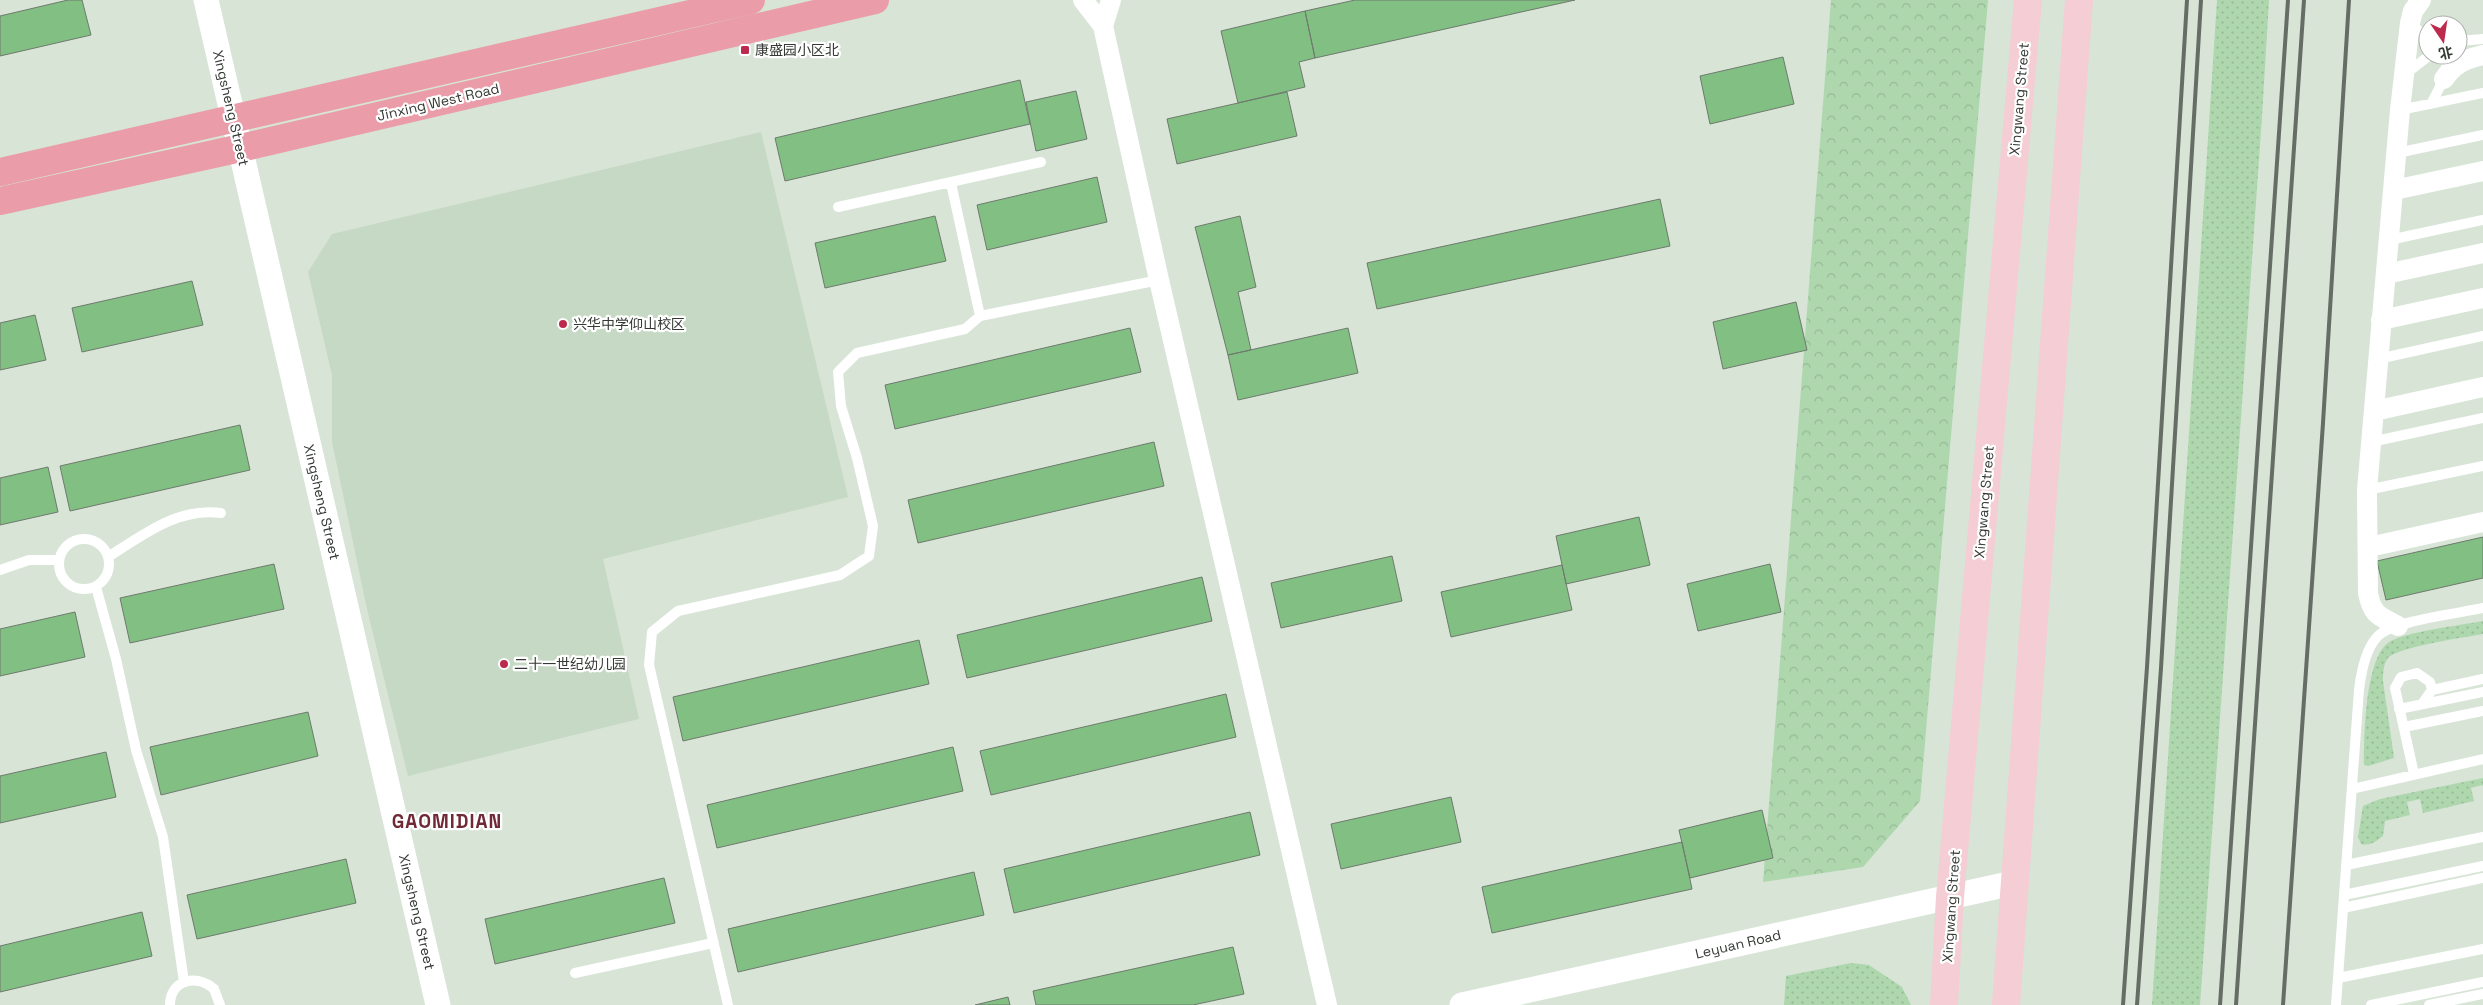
<svg xmlns="http://www.w3.org/2000/svg" width="2483" height="1005" viewBox="0 0 2483 1005" font-family="'Space Grotesk','Noto Sans SC',sans-serif">
  <style>
    .built { fill: #c6d9c5 }
    .grass { fill: url(#grass-dots) }
    .forest { fill: url(#forest-crowns) }
    .building { fill: #82bf82; stroke: #6e7a6e }
    .lines { fill: none; stroke-linecap: round; stroke-linejoin: round }
    .service { stroke: #fff; stroke-width: 10 }
    .minor { stroke: #fff; stroke-width: 20 }
    .tertiary { stroke: #fff; stroke-width: 25 }
    .secondary { stroke: #f4ced4; stroke-width: 28 }
    .primary { stroke: #ea9ca9; stroke-width: 28 }
    .rail { stroke: #656d65; stroke-width: 4 }
    .poi-dot { fill: #bc2b4d; stroke: #fff; stroke-width: 2 }
    .labels { text-anchor: middle; stroke-width: 4.5; stroke-linejoin: round; paint-order: stroke }
    .poi-label { font-size: 14px; fill: #343934; stroke: #fff; text-anchor: start }
    .street-label { font-size: 14px; fill: #343934; stroke: #fff }
    .district-label { font-size: 19px; font-weight: bold; letter-spacing: 1px; fill: #702935; stroke: #fff }
  </style>
  <defs>
    <pattern id="grass-dots" width="8" height="8" patternUnits="userSpaceOnUse" patternTransform="scale(1.25)"><rect width="8" height="8" fill="#aed7ae"/><path d="M2 2h.1M6 6h.1" fill="none" stroke="#96b996" stroke-width="1.8" stroke-linecap="round"/></pattern>
    <pattern id="forest-crowns" width="20" height="18" patternUnits="userSpaceOnUse" patternTransform="scale(1.25)"><rect width="20" height="18" fill="#aed7ae"/><path d="M2 6a3 3 0 1 1 6 0M12 15a3 3 0 1 1 6 0" fill="none" stroke="#96b996"/></pattern>
  </defs>
  <rect width="100%" height="100%" fill="#d7e4d6"/>
  <path class="built" d="M761,132L848,497L603,559L639,719L408,776L367,609L332,442V375L308,272L332,234Z"/>
  <path class="grass" d="M2217,0H2269L2262,116L2200,1005H2152Z
    M2483,621V634C2466,637 2398,647 2388,658C2383,665 2383,673 2383,681L2394,758L2368,766L2364,765C2364,737 2365,658 2389,642C2405,632 2462,625 2483,621Z
    M2483,778V787L2482,785L2471,788L2474,801L2423,813L2420,799L2407,802L2410,815L2385,821L2383,836C2375,842 2371,846 2361,844L2358,837L2363,806L2380,799Z
    M1851,963L1869,965L1902,987L1911,1005H1784L1786,976Z"/>
  <path class="forest" d="M1831,0H1988L1920,801L1863,867L1763,882Z"/>
  <path class="building" d="M68,0H82L91,35L0,56V16Z
    M1355,0H1575L1315,58L1305,11Z
    M1305,11L1315,58L1299,62L1305,87L1238,103L1221,31Z
    M1783,57L1794,104L1710,124L1700,76Z
    M1020,80L1030,124L785,181L775,138Z
    M1076,91L1087,139L1036,151L1026,102Z
    M1287,92L1297,136L1177,164L1167,119Z
    M1097,177L1107,222L987,250L977,205Z
    M1660,199L1670,246L1377,309L1367,263Z
    M935,216L946,261L825,288L815,243Z
    M1240,216L1256,287L1238,292L1251,350L1228,355L1195,227Z
    M192,281L203,325L82,352L72,308Z
    M1796,302L1807,350L1723,369L1713,322Z
    M35,315L46,360L0,370V323Z
    M1130,328L1141,372L895,429L885,385Z
    M1348,328L1358,373L1238,400L1228,355Z
    M240,425L250,470L70,511L60,466Z
    M1154,442L1164,486L918,543L908,500Z
    M48,467L58,512L0,525V478Z
    M1639,517L1650,565L1566,584L1556,536Z
    M2483,537V578L2386,600L2377,561Z
    M1392,556L1402,601L1281,628L1271,583Z
    M274,564L284,609L130,643L120,598Z
    M1770,564L1781,612L1698,631L1687,584Z
    M1562,565L1572,610L1451,637L1441,592Z
    M1202,577L1212,621L967,678L957,635Z
    M75,612L85,657L0,676V629Z
    M919,640L929,684L683,741L673,697Z
    M1226,694L1236,737L991,795L980,751Z
    M308,712L318,756L161,795L150,747Z
    M953,747L963,791L717,848L707,805Z
    M106,752L116,797L0,823V776Z
    M1451,797L1461,842L1341,869L1331,824Z
    M1762,810L1773,858L1690,878L1679,830Z
    M1250,812L1260,855L1014,913L1004,869Z
    M1682,842L1692,889L1492,933L1482,887Z
    M346,859L356,903L197,939L187,895Z
    M974,872L984,915L738,972L728,929Z
    M664,878L675,923L495,964L485,919Z
    M142,912L152,956L0,992V946Z
    M1233,947L1244,994L1193,1005H1036L1033,991Z
    M1008,997L1010,1005H975Z"/>
  <g class="lines">
    <path class="service" d="M2410,23L2428,38
      M2458,41L2483,39
      M2404,75L2430,55
      M2431,104L2444,79L2448,55
      M2400,110L2483,93
      M2397,153L2483,135
      M951,183L980,316
      M838,207L1041,162
      M2389,240L2483,220
      M2378,359L2483,336
      M2371,442L2483,418
      M2367,490L2483,466
      M59 564a25 25 0 1 1 50 0a25 25 0 1 1-50 0Z
      M108,557C143,535 178,507 221,513
      M0,570L29,560H59
      M96,587L116,659L136,750L163,837L184,982
      M2432,690L2483,679
      M2399,709L2483,692
      M2404,727L2483,711
      M2414,774L2395,688L2401,677L2417,673L2430,682L2432,690L2422,704
      M2352,789L2483,759
      M2346,865L2483,837
      M2344,895L2483,866
      M2343,908L2483,878
      M575,973L713,943
      M2338,978L2483,949
      M170,1005C170,979 198,974 214,989L220,1005
      M728,1005L649,665L652,632L678,611L840,575L869,556L873,526L857,458L841,406L838,372L857,353L965,329L980,316L1159,280
      M2336,1005L2359,690C2361,673 2365,649 2378,636C2393,621 2460,613 2483,608
      M2371,1005L2483,982
      M2429,1005L2483,994"/>
    <path class="minor" d="M1083,0L1103,26L1159,280L1327,1005
      M1103,26L1111,0
      M2444,79C2454,64 2465,59 2483,55
      M2394,190L2483,171
      M2386,274L2483,253
      M2381,320L2483,298
      M2374,411L2483,387
      M2369,547L2483,522
      M2398,626C2379,616 2372,615 2368,593L2367,490L2400,110L2410,23L2413,11L2421,0"/>
    <path class="tertiary" d="M206,0L438,1005
      M1462,1005L2013,883"/>
    <path class="secondary" d="M1944,1005L1950,897L2028,0
      M2006,1005L2079,0"/>
    <path class="primary" d="M0,172L751,0
      M0,201L241,148L875,0"/>
    <path class="rail" d="M2123,1005L2147,667L2187,0
      M2137,1005L2161,668L2201,0
      M2220,1005L2288,0
      M2236,1005L2304,0
      M2283,1005L2323,423L2349,0"/>
  </g>
  <g class="poi-dot">
    <rect x="740" y="45" width="10" height="10" rx="2.5"/>
    <circle cx="563" cy="324" r="5"/>
    <circle cx="504" cy="664" r="5"/>
  </g>
  <g class="labels">
    <g class="poi-label">
      <text x="755" y="55">康盛园小区北</text>
      <text x="573" y="329">兴华中学仰山校区</text>
      <text x="514" y="669">二十一世纪幼儿园</text>
    </g>
    <g class="street-label">
      <text transform="translate(2019 99) rotate(-85)" y="5">Xingwang Street</text>
      <text transform="translate(438 102) rotate(-13)" y="5">Jinxing West Road</text>
      <text transform="translate(231 108) rotate(77)" y="5">Xingsheng Street</text>
      <text transform="translate(322 502) rotate(77)" y="5">Xingsheng Street</text>
      <text transform="translate(1984 502) rotate(-85)" y="5">Xingwang Street</text>
      <text transform="translate(1951 906) rotate(-86)" y="5">Xingwang Street</text>
      <text transform="translate(417 912) rotate(77)" y="5">Xingsheng Street</text>
      <text transform="translate(1738 944) rotate(-13)" y="5">Leyuan Road</text>
    </g>
    <g class="district-label">
      <text x="447" y="828">GAOMIDIAN</text>
    </g>
  </g>
  <g transform="translate(2443 40) rotate(167)"><circle r="24" fill="#ffffff" stroke="#aeb0ae"/>
  <path d="M0-4L9 19L0 12L-9 19Z" fill="#bc2b4d"/>
  <text y="-8" font-size="14" font-weight="bold" text-anchor="middle" fill="#343934">北</text>
  </g>
</svg>
